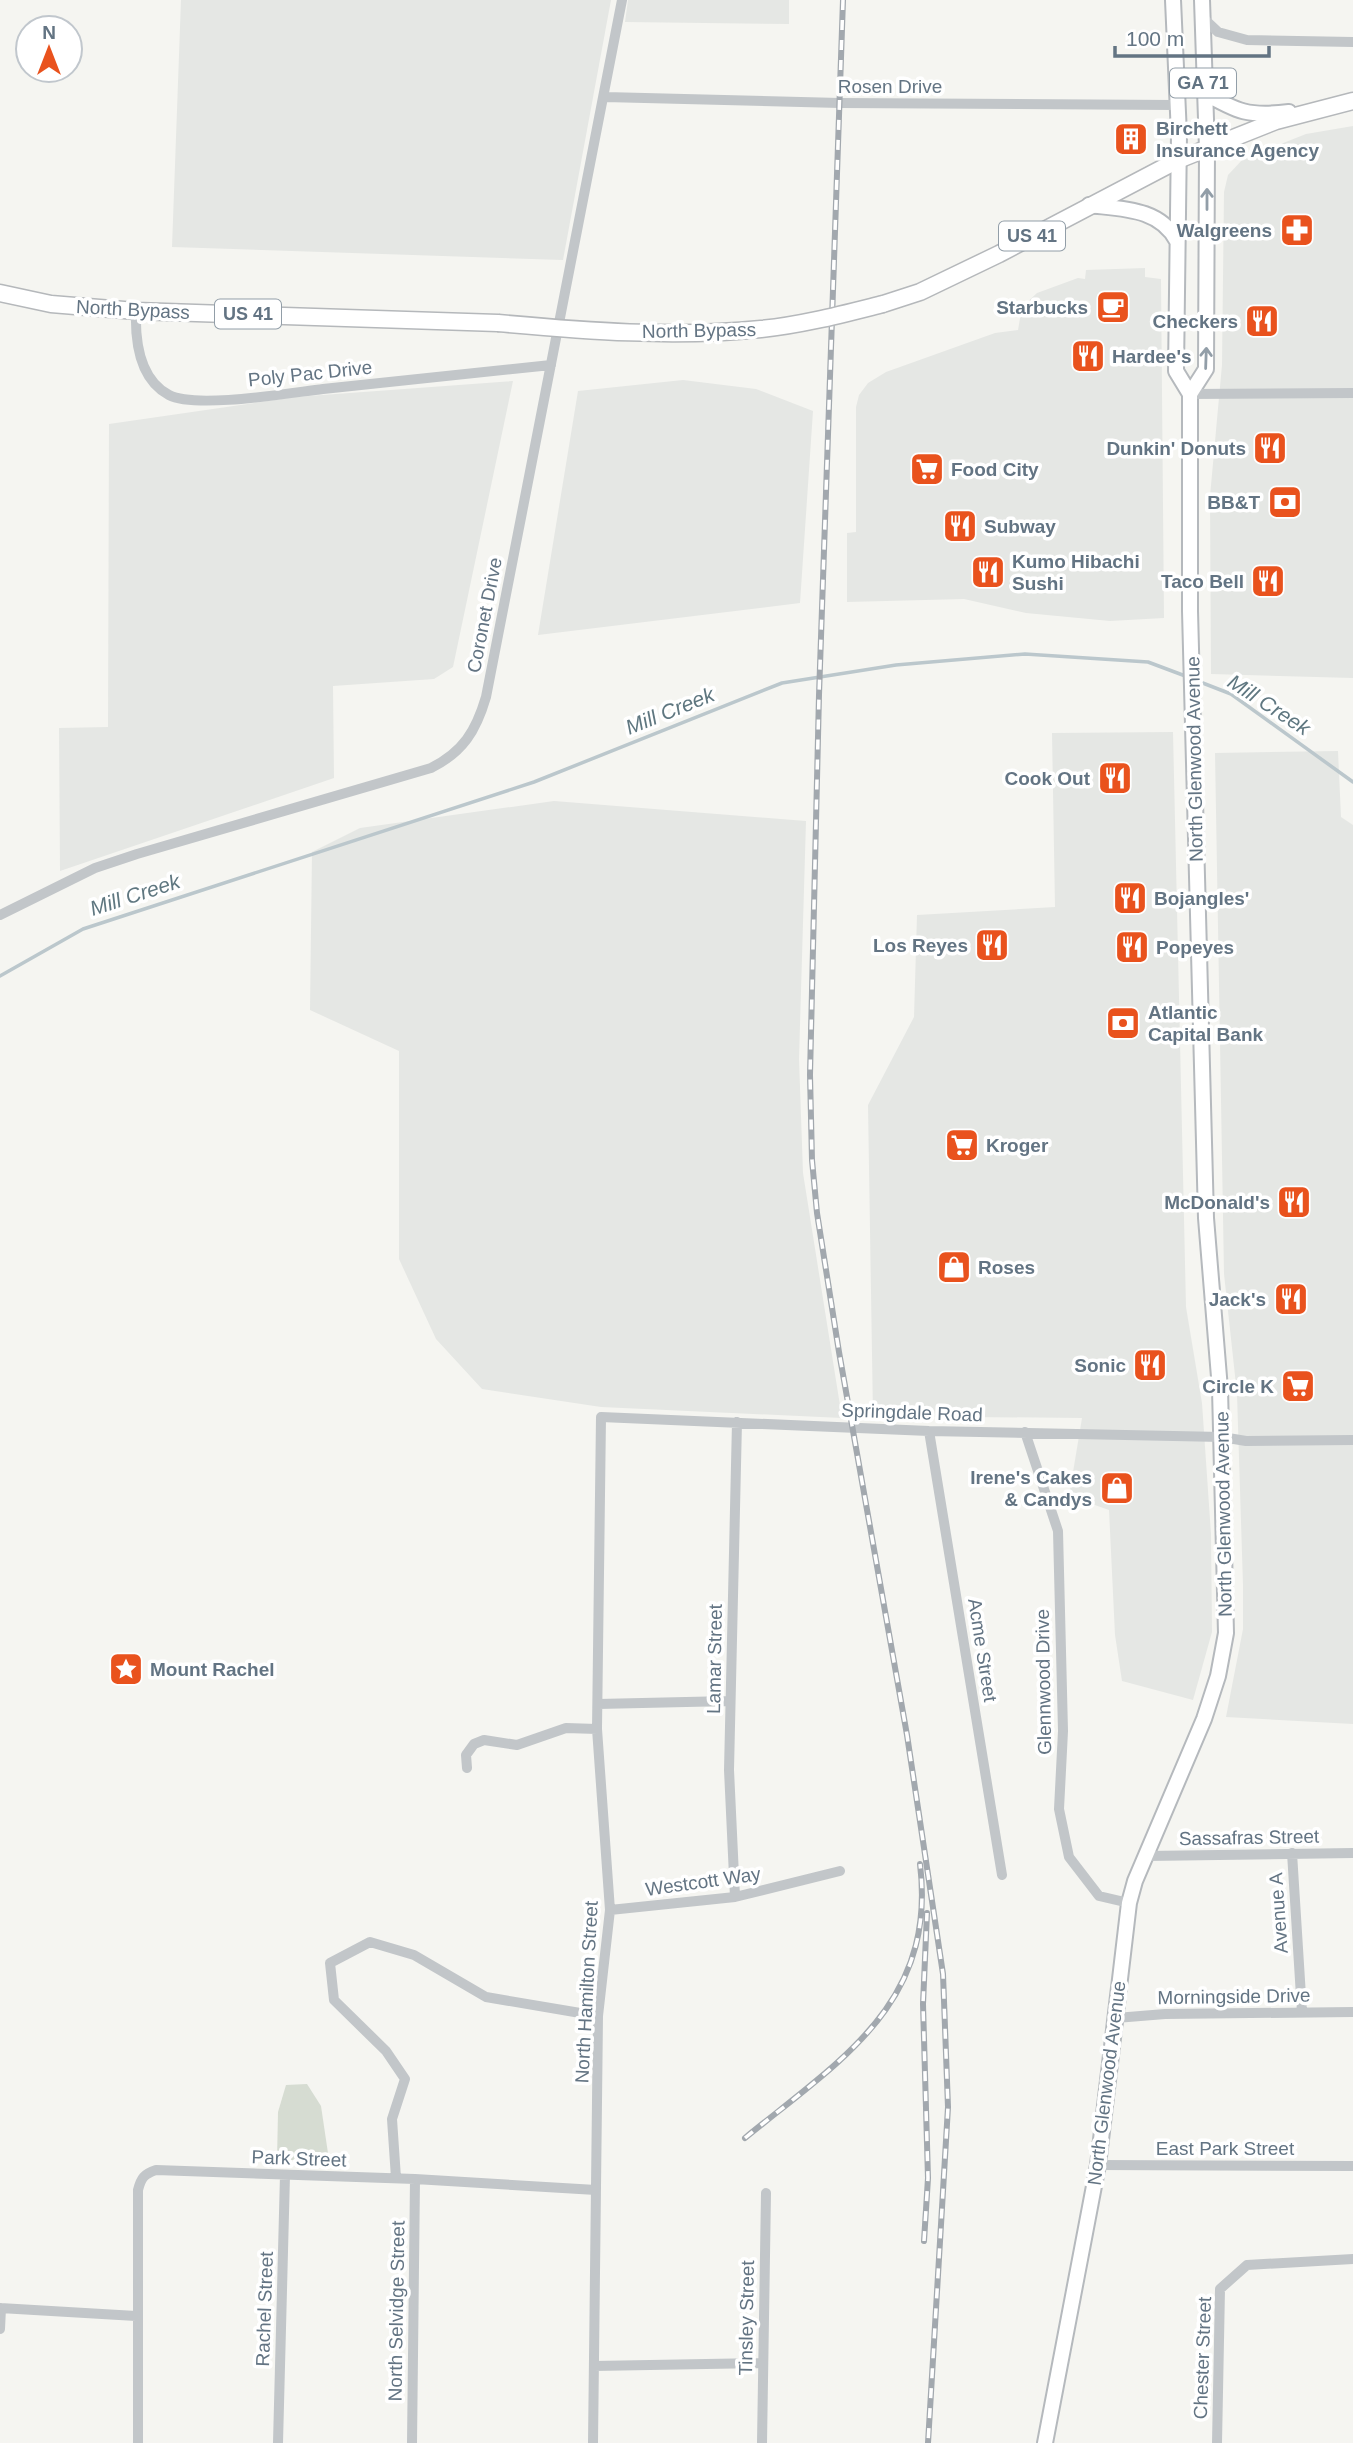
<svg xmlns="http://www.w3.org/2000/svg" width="1353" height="2443" viewBox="0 0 1353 2443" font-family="Arial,sans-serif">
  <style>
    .built { fill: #e5e7e4 }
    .green { fill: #d6dcd2 }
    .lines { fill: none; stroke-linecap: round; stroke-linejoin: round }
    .stream { stroke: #bbc7cc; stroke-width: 3.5 }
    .major-casing { stroke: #b5b9bd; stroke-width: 18 }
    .highway-casing { stroke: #b5b8bb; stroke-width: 19 }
    .minor { stroke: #c2c6c9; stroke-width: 10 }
    .major { stroke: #fff; stroke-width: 14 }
    .highway { stroke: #fff; stroke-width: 16 }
    .rail-casing { stroke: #a2a8ae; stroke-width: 6 }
    .rail { stroke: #fff; stroke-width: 3.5; stroke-dasharray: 10; stroke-linecap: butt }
    .highway-bridge-casing { stroke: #b5b8bb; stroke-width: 19; stroke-linecap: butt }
    .highway-bridge { stroke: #fff; stroke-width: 16 }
    .oneway { stroke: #929ea8 }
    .labels { text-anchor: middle; stroke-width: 7; stroke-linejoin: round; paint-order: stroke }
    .shield { fill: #fff; stroke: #929ea8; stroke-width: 2 }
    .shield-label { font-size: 18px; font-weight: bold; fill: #637483 }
    .street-label { font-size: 19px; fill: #637483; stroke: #fff }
    .poi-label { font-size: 19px; font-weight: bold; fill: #637483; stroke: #fff; text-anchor: end }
    .water-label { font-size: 21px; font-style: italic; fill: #5f7780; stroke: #fff }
  </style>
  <rect width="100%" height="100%" fill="#f5f5f1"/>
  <path class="built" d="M181,0H611L563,260L172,247Z
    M628,0H789V24L625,22Z
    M1353,126V678L1211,674L1210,496L1222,365L1224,192L1228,175L1243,159L1306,134Z
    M1145,268V277L1161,279L1164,618L1110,621L1026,613L964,599L847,602V533L856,532V407L859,395L868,383L886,372L995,333L1018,330L1022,307L1037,293L1078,278L1085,279L1086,270Z
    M683,380L756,389L813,411L800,603L538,635L578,391Z
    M513,381L453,667L434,679L333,686L334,778L60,871L59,728L108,727L109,424L295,397Z
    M1173,732L1186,1307L1202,1403L1211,1534L1212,1632L1193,1700L1122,1681L1115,1635L1109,1510L1069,1496L1082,1418L873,1416L868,1105L914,1017L917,915L1055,907L1052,733Z
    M1338,751L1341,817L1353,825V1724L1226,1717L1243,1629V1585L1237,1394L1224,1274L1215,753Z
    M554,801L806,821L799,1059L803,1173L842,1418L601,1407L482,1389L436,1339L399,1259V1051L310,1010L312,852L360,828Z"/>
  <path class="green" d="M307,2084L321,2106L329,2160H277L278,2112L286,2085Z"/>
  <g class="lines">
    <path class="stream" d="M1195,680L1231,694L1353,782
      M0,976L83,929L534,782L782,683L896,665L1025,654L1148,662L1188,677"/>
    <g class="major-casing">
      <path id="major" d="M1203,92C1237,112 1249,117 1289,112
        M1089,205C1122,209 1160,208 1177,241
        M1190,394L1206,369L1207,149L1202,0
        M1045,2443L1098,2165L1129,1903L1135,1881L1204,1719L1218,1676L1226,1633L1220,1389L1206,1218L1190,611V394L1176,371L1179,135L1173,0"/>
    </g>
    <g class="highway-casing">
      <path id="highway" d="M0,293L51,304L136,311L498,323
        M883,304L920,292L999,254L1178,160L1276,121L1353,101"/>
    </g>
    <path class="minor" d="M1202,17L1218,32L1247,40L1353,42
      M605,97L840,103L1175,105
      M136,311C135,341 139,379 169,395C196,409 289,393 323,389C399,381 475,373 551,365
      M1190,394L1353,393
      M0,915L95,868L137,854L431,768C463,752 476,731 486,697L622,0
      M929,1431L1002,1875
      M1025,1432L1058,1531L1063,1731L1059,1809L1069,1857L1099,1896L1129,1903
      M598,1704L730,1701
      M467,1768L466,1755L474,1744L484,1740L517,1745L566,1728L597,1729
      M1292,1853L1302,2012
      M1147,1856L1353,1853
      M735,1897L729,1770L737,1422
      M610,1910L735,1897L840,1871
      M1116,2018L1165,2014L1353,2012
      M1098,2165L1353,2166
      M396,2178L392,2119L405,2079L386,2051L334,2000L330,1963L370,1942L414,1955L486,1997L598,2016
      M0,2308L136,2316
      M0,2329L1,2308
      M594,2366L762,2363
      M138,2443V2190C141,2178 144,2174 156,2170L415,2179L596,2190
      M278,2443L285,2175
      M412,2443L415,2179
      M593,2443L598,2016L610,1910L597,1729L601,1417L929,1431L1222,1437L1246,1441L1353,1440
      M762,2443L766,2193
      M1217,2443L1220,2289L1247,2265L1353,2259"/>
    <use href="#major" class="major"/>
    <use href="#highway" class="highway"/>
    <g class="rail-casing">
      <path id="rail" d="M843,0L819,695L810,1075L812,1160L817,1213L839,1352L907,1735L943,1974L948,2107L928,2443
        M745,2138C839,2061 937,2004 920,1864
        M924,2241L928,2178L923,2004L927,1913"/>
    </g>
    <use href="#rail" class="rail"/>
    <g class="highway-bridge-casing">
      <path id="highway-bridge" d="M498,323C585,331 674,338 761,329C802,325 843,314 883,304"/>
    </g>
    <use href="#highway-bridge" class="highway-bridge"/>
  </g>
  <defs><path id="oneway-shaft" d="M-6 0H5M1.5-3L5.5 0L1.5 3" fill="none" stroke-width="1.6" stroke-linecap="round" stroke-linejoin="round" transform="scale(1.75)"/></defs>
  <g class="oneway">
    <use href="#oneway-shaft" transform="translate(1207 199) rotate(-90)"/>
    <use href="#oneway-shaft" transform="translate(1206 358) rotate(-88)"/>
  </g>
  <defs>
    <g id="building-square" transform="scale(1.75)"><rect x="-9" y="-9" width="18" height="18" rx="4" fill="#e9521d" stroke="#fff"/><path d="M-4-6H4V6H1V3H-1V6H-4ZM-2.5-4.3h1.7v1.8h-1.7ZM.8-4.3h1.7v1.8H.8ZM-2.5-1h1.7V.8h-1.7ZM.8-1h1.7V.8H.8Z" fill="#fff"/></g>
    <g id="pharmacy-square" transform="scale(1.75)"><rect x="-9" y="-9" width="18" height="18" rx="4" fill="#e9521d" stroke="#fff"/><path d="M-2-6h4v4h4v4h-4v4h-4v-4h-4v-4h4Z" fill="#fff"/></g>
    <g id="cafe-square" transform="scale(1.75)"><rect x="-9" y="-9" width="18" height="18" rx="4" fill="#e9521d" stroke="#fff"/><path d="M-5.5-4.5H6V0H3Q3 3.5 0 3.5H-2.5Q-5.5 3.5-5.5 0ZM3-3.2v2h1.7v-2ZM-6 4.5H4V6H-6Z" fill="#fff"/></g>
    <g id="restaurant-square" transform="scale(1.75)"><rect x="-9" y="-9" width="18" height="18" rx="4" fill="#e9521d" stroke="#fff"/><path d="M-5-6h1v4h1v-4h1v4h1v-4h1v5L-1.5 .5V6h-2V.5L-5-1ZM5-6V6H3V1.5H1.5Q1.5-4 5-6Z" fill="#fff"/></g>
    <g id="supermarket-square" transform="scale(1.75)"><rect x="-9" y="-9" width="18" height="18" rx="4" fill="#e9521d" stroke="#fff"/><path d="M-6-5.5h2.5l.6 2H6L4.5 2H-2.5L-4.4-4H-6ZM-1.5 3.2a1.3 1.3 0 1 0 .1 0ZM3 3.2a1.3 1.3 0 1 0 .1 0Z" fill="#fff"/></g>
    <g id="bank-square" transform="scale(1.75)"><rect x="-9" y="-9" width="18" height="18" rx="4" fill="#e9521d" stroke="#fff"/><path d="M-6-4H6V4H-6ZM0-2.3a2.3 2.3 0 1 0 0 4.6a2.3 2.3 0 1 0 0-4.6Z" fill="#fff"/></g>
    <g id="shop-square" transform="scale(1.75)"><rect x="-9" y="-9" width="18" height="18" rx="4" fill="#e9521d" stroke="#fff"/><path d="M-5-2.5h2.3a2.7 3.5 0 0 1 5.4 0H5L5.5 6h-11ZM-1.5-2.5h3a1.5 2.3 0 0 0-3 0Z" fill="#fff"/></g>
    <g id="sight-square" transform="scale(1.75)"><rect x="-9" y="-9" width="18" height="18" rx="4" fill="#e9521d" stroke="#fff"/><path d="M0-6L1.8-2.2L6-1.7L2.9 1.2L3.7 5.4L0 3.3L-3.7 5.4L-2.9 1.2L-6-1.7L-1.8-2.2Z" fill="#fff"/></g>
  </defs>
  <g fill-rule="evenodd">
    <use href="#building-square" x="1131" y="139"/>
    <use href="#pharmacy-square" x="1297" y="230"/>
    <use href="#cafe-square" x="1113" y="307"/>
    <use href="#restaurant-square" x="1262" y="321"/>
    <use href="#restaurant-square" x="1088" y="356"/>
    <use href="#restaurant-square" x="1270" y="448"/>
    <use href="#supermarket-square" x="927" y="469"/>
    <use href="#bank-square" x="1285" y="502"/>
    <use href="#restaurant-square" x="960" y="526"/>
    <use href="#restaurant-square" x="988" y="572"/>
    <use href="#restaurant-square" x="1268" y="581"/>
    <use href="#restaurant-square" x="1115" y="778"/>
    <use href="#restaurant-square" x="1130" y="898"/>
    <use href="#restaurant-square" x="992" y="945"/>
    <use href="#restaurant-square" x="1132" y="947"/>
    <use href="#bank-square" x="1123" y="1023"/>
    <use href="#supermarket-square" x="962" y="1145"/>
    <use href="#restaurant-square" x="1294" y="1202"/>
    <use href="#shop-square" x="954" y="1267"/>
    <use href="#restaurant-square" x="1291" y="1299"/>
    <use href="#restaurant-square" x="1150" y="1365"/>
    <use href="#supermarket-square" x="1298" y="1386"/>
    <use href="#shop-square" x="1117" y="1488"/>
    <use href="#sight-square" x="126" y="1669"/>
  </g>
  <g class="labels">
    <g class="shield">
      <rect x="1170" y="68.5" width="66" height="29" rx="5"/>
      <rect x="999" y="221.5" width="66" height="29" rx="5"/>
      <rect x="215" y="299.5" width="66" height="29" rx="5"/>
    </g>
    <g class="shield-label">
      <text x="1203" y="89">GA 71</text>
      <text x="1032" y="242">US 41</text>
      <text x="248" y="320">US 41</text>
    </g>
    <g class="street-label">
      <text x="890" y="93">Rosen Drive</text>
      <text transform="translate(133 309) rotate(3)" y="7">North Bypass</text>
      <text transform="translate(699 330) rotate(-1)" y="7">North Bypass</text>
      <text transform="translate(310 373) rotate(-6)" y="7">Poly Pac Drive</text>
      <text transform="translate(484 615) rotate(-79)" y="7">Coronet Drive</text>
      <text transform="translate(1194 759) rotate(-91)" y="7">North Glenwood Avenue</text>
      <text transform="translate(912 1412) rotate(2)" y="7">Springdale Road</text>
      <text transform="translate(1223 1514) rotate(-91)" y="7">North Glenwood Avenue</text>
      <text transform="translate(983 1650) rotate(81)" y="7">Acme Street</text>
      <text transform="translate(714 1659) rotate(-89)" y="7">Lamar Street</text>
      <text transform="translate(1043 1682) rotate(-91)" y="7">Glennwood Drive</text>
      <text transform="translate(1249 1837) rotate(-1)" y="7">Sassafras Street</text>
      <text transform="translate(703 1881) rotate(-8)" y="7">Westcott Way</text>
      <text transform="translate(1278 1913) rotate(-94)" y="7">Avenue A</text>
      <text transform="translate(586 1992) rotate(-87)" y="7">North Hamilton Street</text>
      <text transform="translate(1234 1996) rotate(-1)" y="7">Morningside Drive</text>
      <text transform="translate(1106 2083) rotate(-83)" y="7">North Glenwood Avenue</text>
      <text x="1225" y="2155">East Park Street</text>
      <text transform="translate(299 2158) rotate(2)" y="7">Park Street</text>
      <text transform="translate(264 2309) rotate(-88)" y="7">Rachel Street</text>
      <text transform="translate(396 2311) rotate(-89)" y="7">North Selvidge Street</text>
      <text transform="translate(746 2318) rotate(-89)" y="7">Tinsley Street</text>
      <text transform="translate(1202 2358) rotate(-88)" y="7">Chester Street</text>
    </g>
    <g class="poi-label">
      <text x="1156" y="135" text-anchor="start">Birchett<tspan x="1156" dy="22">Insurance Agency</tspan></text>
      <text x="1272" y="237">Walgreens</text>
      <text x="1088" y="314">Starbucks</text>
      <text x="1238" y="328">Checkers</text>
      <text x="1112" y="363" text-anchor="start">Hardee's</text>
      <text x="1246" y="455">Dunkin' Donuts</text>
      <text x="951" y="476" text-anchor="start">Food City</text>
      <text x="1260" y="509">BB&amp;T</text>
      <text x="984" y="533" text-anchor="start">Subway</text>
      <text x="1012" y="568" text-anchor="start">Kumo Hibachi<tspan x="1012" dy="22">Sushi</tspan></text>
      <text x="1244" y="588">Taco Bell</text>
      <text x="1090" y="785">Cook Out</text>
      <text x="1154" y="905" text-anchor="start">Bojangles'</text>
      <text x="968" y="952">Los Reyes</text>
      <text x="1156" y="954" text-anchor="start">Popeyes</text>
      <text x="1148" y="1019" text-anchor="start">Atlantic<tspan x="1148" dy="22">Capital Bank</tspan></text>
      <text x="986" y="1152" text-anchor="start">Kroger</text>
      <text x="1270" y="1209">McDonald's</text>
      <text x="978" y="1274" text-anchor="start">Roses</text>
      <text x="1266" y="1306">Jack's</text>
      <text x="1126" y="1372">Sonic</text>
      <text x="1274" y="1393">Circle K</text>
      <text x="1092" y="1484">Irene's Cakes<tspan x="1092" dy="22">&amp; Candys</tspan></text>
      <text x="150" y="1676" text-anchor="start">Mount Rachel</text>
    </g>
    <g class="water-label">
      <text transform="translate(1269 705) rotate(33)" y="7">Mill Creek</text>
      <text transform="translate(670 711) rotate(-22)" y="7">Mill Creek</text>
      <text transform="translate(135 895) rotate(-18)" y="7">Mill Creek</text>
    </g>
  </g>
  <g transform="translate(49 49)"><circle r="33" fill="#ffffff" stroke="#c1c7cd" stroke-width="2"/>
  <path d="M0-5L12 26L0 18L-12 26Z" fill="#e9521d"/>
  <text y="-10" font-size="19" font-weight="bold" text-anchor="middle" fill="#637483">N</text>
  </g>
  <path d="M1115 46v10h154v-10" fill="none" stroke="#637483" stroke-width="3.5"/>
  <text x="1126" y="46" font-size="21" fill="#637483" stroke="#ffffff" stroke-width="5" paint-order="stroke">100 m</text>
</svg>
